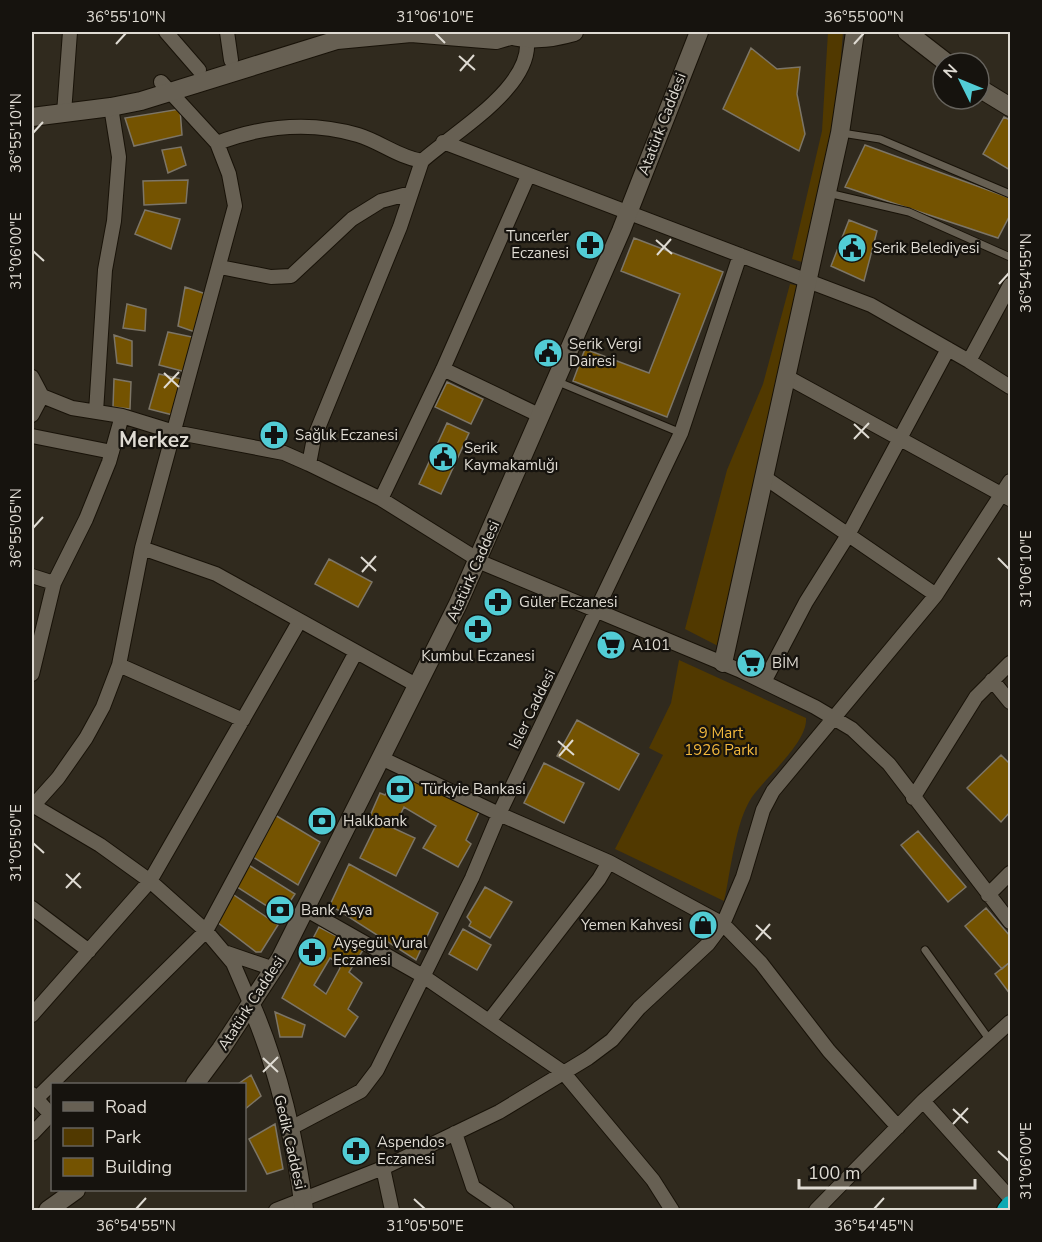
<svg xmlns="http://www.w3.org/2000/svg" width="1042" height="1242" viewBox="0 0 1042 1242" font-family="'Nunito Sans',sans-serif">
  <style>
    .green { fill: #513900 }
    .building { fill: #745301; stroke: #7c7567; stroke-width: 1.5; fill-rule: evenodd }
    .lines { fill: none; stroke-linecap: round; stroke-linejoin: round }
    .lane-casing { stroke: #181208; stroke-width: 9 }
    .street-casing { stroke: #181208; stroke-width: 16 }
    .secondary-casing { stroke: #181208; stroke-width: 20 }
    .highway-casing { stroke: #181208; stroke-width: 20 }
    .lane { stroke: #676053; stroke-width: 7 }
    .street { stroke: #676053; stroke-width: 14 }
    .secondary { stroke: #676053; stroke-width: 18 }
    .highway { stroke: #0ba9b3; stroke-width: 18 }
    .ticks { fill: none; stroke: #dfdbd3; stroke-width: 2 }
    .labels { text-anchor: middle; stroke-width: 4.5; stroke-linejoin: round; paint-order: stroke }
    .street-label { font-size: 15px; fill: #dfdbd3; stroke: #16130e }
    .poi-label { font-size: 15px; fill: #dfdbd3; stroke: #16130e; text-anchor: start }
    .park-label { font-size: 15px; fill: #f3b93d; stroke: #16130e }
    .district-label { font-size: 21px; font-weight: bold; fill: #dfdbd3; stroke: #16130e }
    .neatline { fill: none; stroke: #dfdbd3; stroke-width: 2 }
    .ticks-label { font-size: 15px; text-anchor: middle; fill: #dfdbd3 }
  </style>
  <rect width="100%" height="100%" fill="#302a1e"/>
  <path class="green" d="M828,32H843L835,130L805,263L792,259L822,131Z
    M790,284L803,287L718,646L685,629L727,470L763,384Z
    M679,660L806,718C808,742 766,777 752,797C735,822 731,871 724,901L615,849L663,755L649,748L671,703Z"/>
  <path class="building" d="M751,48L777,69L800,67L797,94L805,134L799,151L723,109Z
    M180,109L182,135L134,146L125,118Z
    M1004,117L1010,120V170L983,154Z
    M865,145L1010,198V215L998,238L845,187Z
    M181,147L186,165L168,173L162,150Z
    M188,180L186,203L144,205L143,181Z
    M145,210L180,219L171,249L135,234Z
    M849,220L877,231L864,281L831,266Z
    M634,238L723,272L667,417L573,381L585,349L649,373L680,294L621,271Z
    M185,287L209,295L198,333L178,326Z
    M127,304L146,309L145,331L123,328Z
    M168,332L197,338L186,372L159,365Z
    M114,335L132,341V366L117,363Z
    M159,374L186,380L173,415L149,409Z
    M114,379L131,382L130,409L113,407Z
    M447,382L483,399L471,424L435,407Z
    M447,423L469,433L441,494L419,484Z
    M329,559L372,582L358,607L315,584Z
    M577,720L639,754L619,790L557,756Z
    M1001,755L1010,764V812L1001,822L967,788Z
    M544,763L584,783L564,823L524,803Z
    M403,775L479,812L466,840L471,844L458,867L423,848L436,826L404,807L394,828L370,816L380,793L385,795L395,776Z
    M275,815L320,842L298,885L253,857Z
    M378,821L415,838L396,876L360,858Z
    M918,831L966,887L948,902L901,845Z
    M247,864L295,894L281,915L234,885Z
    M349,864L438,913L416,960L330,905Z
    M485,887L512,902L490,938L469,926L471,922L467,917Z
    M231,893L278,925L261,952H256L217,922Z
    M986,908L1010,936V962L1002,969L965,926Z
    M319,927L363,950L349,972L362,983L348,1009L358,1017L345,1037L282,998ZM330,958L339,963L340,968L326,994L314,985Z
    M463,929L491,945L477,970L449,954Z
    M1010,962V994L995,974Z
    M275,1012L305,1025L302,1037H280Z
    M251,1075L261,1096L244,1110V1084H238Z
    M275,1124L283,1169L267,1174L249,1139Z"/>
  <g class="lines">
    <g class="lane-casing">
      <path id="lane" d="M842,133L880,139L1010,194
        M828,193L909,212L1010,257
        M556,381L681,433
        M925,950L989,1039"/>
    </g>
    <g class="street-casing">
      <path id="street" d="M166,32L199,70
        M227,32L231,60
        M64,113L70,32
        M443,142L871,305L969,361L1010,387
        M217,143C262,126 311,121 358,135C381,142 398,157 422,161C454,132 542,82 525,32
        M220,267L271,277L291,276L352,219L381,201L411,193
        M969,361L1010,285
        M443,369L541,416
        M32,377L42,396L72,408L122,416L174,432L284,453L309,464L381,499L485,564L739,670L815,707L852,729L889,764L1010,922
        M787,377L1010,499
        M32,398L42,396L32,415
        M96,412L105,270L114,221L119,157L111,107
        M32,436L112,452
        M309,464L314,438L400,227L422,161
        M764,477L936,595
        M381,499L443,369L528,176
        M142,548L216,574L418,686
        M32,576L54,583
        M119,665L243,720
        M32,674L54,583L86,519L109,462L122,416
        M992,680L1010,702
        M764,682L806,602L848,535L948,349
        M381,758L499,814L609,862L723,924L761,963L829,1051L898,1127
        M913,798L976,697L1010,663
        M34,806L100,845L150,881L206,931L233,963L251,1005
        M32,807L58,778L86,738L103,707L119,665L142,548L235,206L229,174L217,143L161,82
        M988,895L1010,873
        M32,908L89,951
        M305,909L423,976L563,1072L653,1180L672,1210
        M227,953L274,969
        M32,1015L150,881L299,622
        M489,1021L599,879L609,862
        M32,1094L52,1116
        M36,1099L206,931L356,652
        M923,1101L1010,1198
        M289,1129L361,1091L377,1070L472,878L499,814L681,433L740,255
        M455,1133L473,1187L507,1210
        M32,1134L51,1114
        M383,1168L392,1210
        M276,1210L383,1168L499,1112L588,1058L612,1040L639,1008L708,944L723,924L743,877L763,810L773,791L936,595L1010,481
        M816,1210L923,1101L1010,1022"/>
    </g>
    <g class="secondary-casing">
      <path id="secondary" d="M500,32C525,42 549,39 574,32
        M907,32L947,63
        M979,88L1010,107
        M32,117L111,107L141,101L337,40L411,33L496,40L510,36
        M723,663L840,133L855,32
        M251,1005C277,1063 297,1148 304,1210
        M195,1084L221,1049L280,959L458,604L621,231L699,32
        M48,1210L76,1190"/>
    </g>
    <g class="highway-casing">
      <path id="highway" d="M1006,1210L1010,1205"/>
    </g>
    <use href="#lane" class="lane"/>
    <use href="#street" class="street"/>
    <use href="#secondary" class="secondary"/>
    <use href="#highway" class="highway"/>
  </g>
  <path class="ticks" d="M435,33L445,43M116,44L126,33M854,44L864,33M459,56L475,70M460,71L474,55M33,133L43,122M656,240L672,254M33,251L44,261M657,255L671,239M999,284L1009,273M164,373L179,387M164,388L179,372M854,424L869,438M854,439L869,423M33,528L43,517M361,557L376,571M998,558L1009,569M362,572L376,556M558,741L574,755M559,756L573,740M33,843L44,853M66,874L81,888M66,888L80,873M756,925L771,939M756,940L770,924M263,1058L278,1072M263,1072L278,1057M953,1109L968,1123M953,1124L968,1108M998,1151L1009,1161M414,1199L425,1209M136,1209L146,1198M874,1209L884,1198"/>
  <defs>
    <g id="pharmacy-disc" transform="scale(1.5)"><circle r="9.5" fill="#52ccd5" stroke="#16130e"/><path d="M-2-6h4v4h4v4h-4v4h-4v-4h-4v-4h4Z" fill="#111"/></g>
    <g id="civic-disc" transform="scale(1.5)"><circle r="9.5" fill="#52ccd5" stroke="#16130e"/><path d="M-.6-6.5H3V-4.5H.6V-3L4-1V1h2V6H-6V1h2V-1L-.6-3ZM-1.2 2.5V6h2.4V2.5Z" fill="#111"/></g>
    <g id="supermarket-disc" transform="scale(1.5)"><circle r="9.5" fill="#52ccd5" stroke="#16130e"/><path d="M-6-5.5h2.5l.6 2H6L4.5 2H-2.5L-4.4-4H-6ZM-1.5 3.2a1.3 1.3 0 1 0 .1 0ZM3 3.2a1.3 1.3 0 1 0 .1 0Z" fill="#111"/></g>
    <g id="bank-disc" transform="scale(1.5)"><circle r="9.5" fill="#52ccd5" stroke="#16130e"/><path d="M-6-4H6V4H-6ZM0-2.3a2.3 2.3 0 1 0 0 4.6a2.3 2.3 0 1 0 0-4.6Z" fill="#111"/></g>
    <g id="shop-disc" transform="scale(1.5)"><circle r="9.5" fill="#52ccd5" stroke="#16130e"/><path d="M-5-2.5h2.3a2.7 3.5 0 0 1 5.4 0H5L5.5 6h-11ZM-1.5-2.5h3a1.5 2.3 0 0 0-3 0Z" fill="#111"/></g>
  </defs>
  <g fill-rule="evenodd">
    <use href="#pharmacy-disc" x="590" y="245"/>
    <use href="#civic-disc" x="852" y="248"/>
    <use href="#civic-disc" x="548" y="353"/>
    <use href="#pharmacy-disc" x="274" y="435"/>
    <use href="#civic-disc" x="443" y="457"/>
    <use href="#pharmacy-disc" x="498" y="602"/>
    <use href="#pharmacy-disc" x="478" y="629"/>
    <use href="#supermarket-disc" x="611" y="645"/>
    <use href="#supermarket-disc" x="751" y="663"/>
    <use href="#bank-disc" x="400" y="789"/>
    <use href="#bank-disc" x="322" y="821"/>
    <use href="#bank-disc" x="280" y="910"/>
    <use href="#shop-disc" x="703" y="925"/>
    <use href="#pharmacy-disc" x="312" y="952"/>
    <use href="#pharmacy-disc" x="356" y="1151"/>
  </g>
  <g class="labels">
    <g class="street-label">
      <text transform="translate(662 124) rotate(-69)" y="5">Atatürk Caddesi</text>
      <text transform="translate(473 571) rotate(-66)" y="5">Atatürk Caddesi</text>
      <text transform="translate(532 709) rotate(-64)" y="5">Isler Caddesi</text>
      <text transform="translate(251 1003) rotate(-57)" y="5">Atatürk Caddesi</text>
      <text transform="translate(290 1142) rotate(77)" y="5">Gedik Caddesi</text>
    </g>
    <g class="poi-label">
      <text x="569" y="241" text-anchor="end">Tuncerler<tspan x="569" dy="17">Eczanesi</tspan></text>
      <text x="873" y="253">Serik Belediyesi</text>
      <text x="569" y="349">Serik Vergi<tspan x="569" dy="17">Dairesi</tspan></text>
      <text x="295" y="440">Sağlık Eczanesi</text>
      <text x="464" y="453">Serik<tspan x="464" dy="17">Kaymakamlığı</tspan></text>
      <text x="519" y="607">Güler Eczanesi</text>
      <text x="632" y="650">A101</text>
      <text x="478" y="661" text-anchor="middle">Kumbul Eczanesi</text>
      <text x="772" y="668">BİM</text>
      <text x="421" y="794">Türkyie Bankasi</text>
      <text x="343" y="826">Halkbank</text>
      <text x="301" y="915">Bank Asya</text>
      <text x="682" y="930" text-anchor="end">Yemen Kahvesi</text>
      <text x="333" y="948">Ayşegül Vural<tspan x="333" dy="17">Eczanesi</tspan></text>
      <text x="377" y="1147">Aspendos<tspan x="377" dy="17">Eczanesi</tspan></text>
    </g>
    <g class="park-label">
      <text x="721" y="738">9 Mart<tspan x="721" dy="17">1926 Parkı</tspan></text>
    </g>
    <g class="district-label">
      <text x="154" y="447">Merkez</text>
    </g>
  </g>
  <rect width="1042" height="1242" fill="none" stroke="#16130e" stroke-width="66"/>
  <rect x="51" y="1083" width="195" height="108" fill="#16130e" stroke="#66635d" stroke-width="1.5"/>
  <rect x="63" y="1102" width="30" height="9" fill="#676053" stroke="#66635d" stroke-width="1.5"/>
  <text x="105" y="1113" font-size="18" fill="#dfdbd3">Road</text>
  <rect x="63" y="1128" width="30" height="18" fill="#513900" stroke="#66635d" stroke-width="1.5"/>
  <text x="105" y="1143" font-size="18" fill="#dfdbd3">Park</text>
  <rect x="63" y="1158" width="30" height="18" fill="#745301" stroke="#66635d" stroke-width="1.5"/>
  <text x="105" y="1173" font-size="18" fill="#dfdbd3">Building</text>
  <g transform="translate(961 81) rotate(313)"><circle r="28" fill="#16130e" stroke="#66635d" stroke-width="1.5"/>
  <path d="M0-4.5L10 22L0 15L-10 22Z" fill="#52ccd5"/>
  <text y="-9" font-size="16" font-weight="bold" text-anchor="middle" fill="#dfdbd3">N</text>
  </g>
  <path d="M799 1179v9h176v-9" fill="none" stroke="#dfdbd3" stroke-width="3"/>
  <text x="808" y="1179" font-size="18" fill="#dfdbd3" stroke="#16130e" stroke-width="4.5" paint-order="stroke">100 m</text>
  <rect x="33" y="33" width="976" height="1176" class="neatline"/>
  <g class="ticks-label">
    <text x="126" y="22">36°55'10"N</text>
    <text x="435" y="22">31°06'10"E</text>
    <text x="864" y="22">36°55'00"N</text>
    <text transform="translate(16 133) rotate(-90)" y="5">36°55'10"N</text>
    <text transform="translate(16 251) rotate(-90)" y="5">31°06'00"E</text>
    <text transform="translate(1026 273) rotate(-90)" y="5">36°54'55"N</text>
    <text transform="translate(16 528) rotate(-90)" y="5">36°55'05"N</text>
    <text transform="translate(1026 569) rotate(-90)" y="5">31°06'10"E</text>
    <text transform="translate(16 843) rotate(-90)" y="5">31°05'50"E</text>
    <text transform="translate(1026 1161) rotate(-90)" y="5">31°06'00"E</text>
    <text x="136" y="1231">36°54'55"N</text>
    <text x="425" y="1231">31°05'50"E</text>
    <text x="874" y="1231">36°54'45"N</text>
  </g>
</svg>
